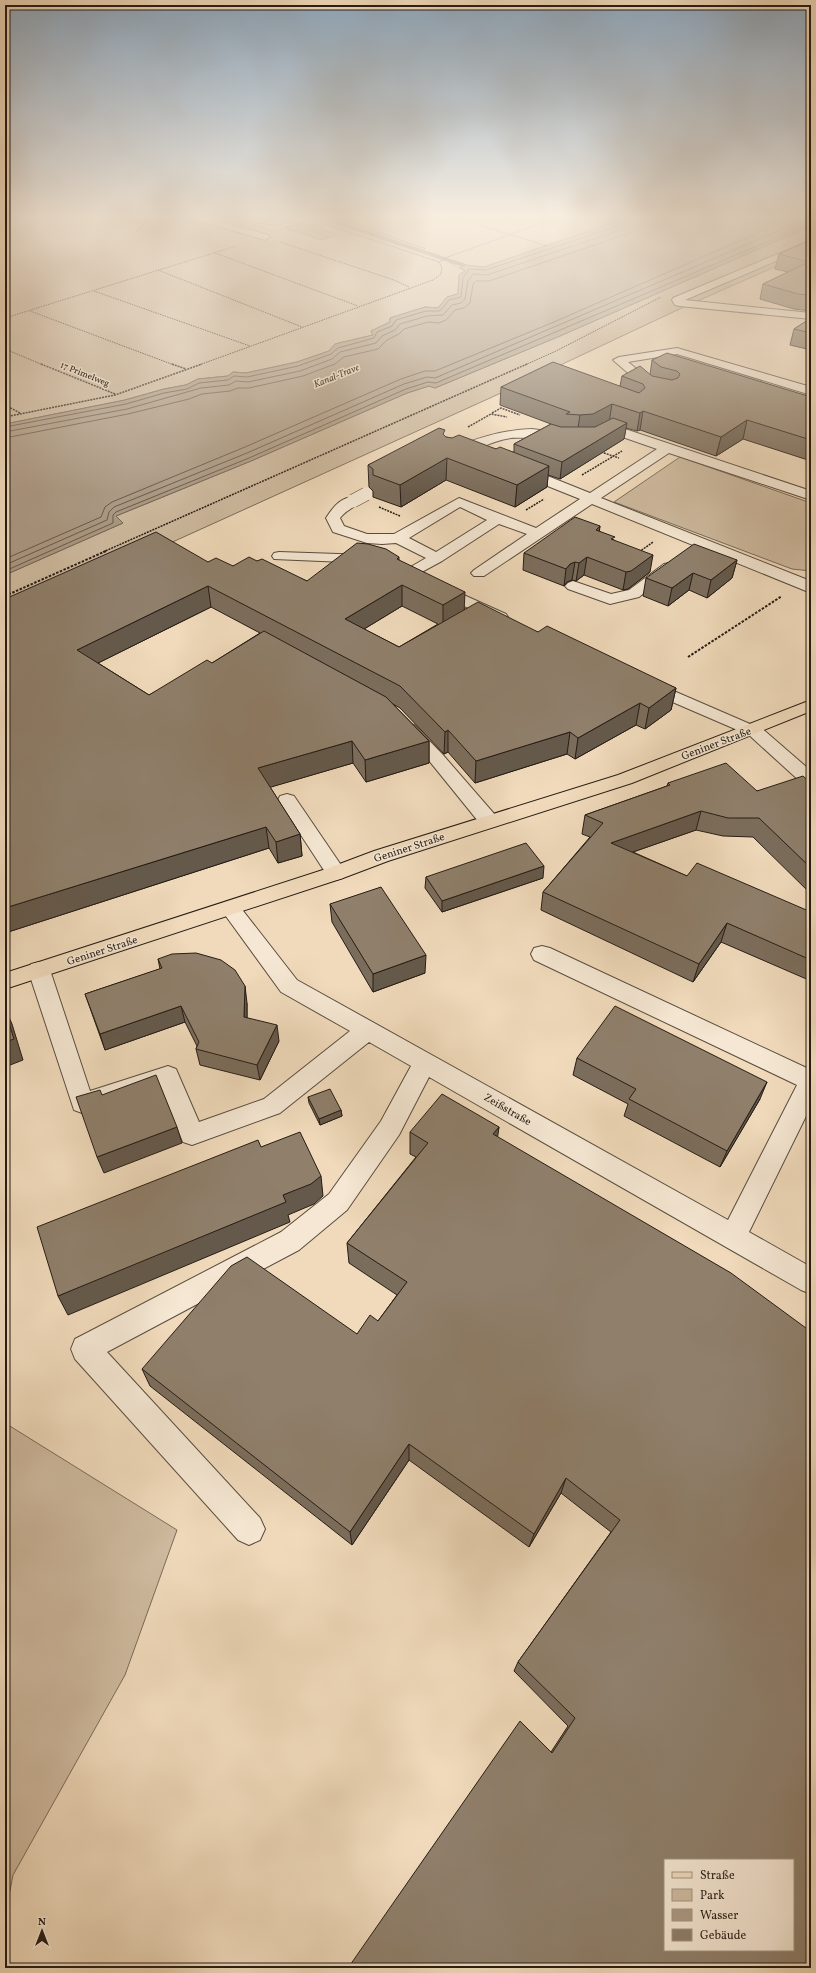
<svg xmlns="http://www.w3.org/2000/svg" width="816" height="1973" viewBox="0 0 816 1973" font-family="Vollkorn,serif">
  <style>
    .green { fill: #ceba9f; stroke: #7a6b5a }
    .water { fill: #ab9983; stroke: #766757 }
    .lines { fill: none; stroke-linecap: round; stroke-linejoin: round }
    .shore { stroke: #685a4c; stroke-width: 1 }
    .stream { stroke: #766757; stroke-width: 3.5 }
    .minor-casing { stroke: #584c3e; stroke-width: 2 }
    .major-casing { stroke: #261c15; stroke-width: 2 }
    .path-far2 { stroke: #261c15; stroke-width: 1; stroke-dasharray: 1.5 1; stroke-linecap: butt }
    .path-far1 { stroke: #261c15; stroke-width: 1.5; stroke-dasharray: 2 1; stroke-linecap: butt }
    .path { stroke: #261c15; stroke-width: 2; stroke-dasharray: 2.5 1.5; stroke-linecap: butt }
    .minor { fill: #f5e7d3; fill-rule: evenodd }
    .major { fill: #f0dabb; fill-rule: evenodd }
    .minor-bridge-casing { stroke: #584c3e; stroke-width: 14; stroke-linecap: butt }
    .minor-bridge { stroke: #f5e7d3; stroke-width: 13 }
    .wall { fill: #7b6d5c; stroke: #261c15; fill-rule: evenodd }
    .shaded-wall { fill: #64594b; stroke: #261c15 }
    .building { fill: #8f7f6b; stroke: #261c15; fill-rule: evenodd }
    .labels { text-anchor: middle; stroke-width: 3; stroke-linejoin: round; paint-order: stroke }
    .far-street-label { font-size: 9px; fill: #261c15; stroke: #f5e7d3 }
    .far-water-label { font-size: 10px; font-style: italic; fill: #5b4e41; stroke: #f5e7d3 }
    .street-label { font-size: 11px; fill: #261c15; stroke: #f5e7d3 }
  </style>
  <rect width="100%" height="100%" fill="#f0dabb"/>
  <filter id="stains"><feTurbulence type="fractalNoise" baseFrequency=".005" numOctaves="4"/><feColorMatrix values="0 0 0 0 .2 0 0 0 0 .09 0 0 0 0 .02 0 0 0 .5 -.17"/></filter>
  <radialGradient id="worn" r=".72"><stop offset=".6" stop-color="#630" stop-opacity="0"/><stop offset="1" stop-color="#630" stop-opacity=".3"/></radialGradient>
  <path class="green" d="M5,217H231L273,231L285,228L322,240L338,235L300,221L294,224L275,217H318L447,261L465,271L459,275L458,294L447,297L438,308L425,307L390,318V322L371,331L373,335L335,344L329,351L297,362L246,373L233,372L228,376L198,379L186,385L164,389L125,400L5,424Z
    M325,217H630L484,267L466,265Z
    M811,226V251L686,306L501,393L5,618V575L123,523L116,516L251,461L407,393L429,386L435,388L560,336Z
    M680,457L811,503V571L792,569L614,502Z
    M5,1423L177,1530L125,1675L13,1875L5,1917Z"/>
  <path class="water" d="M630,217H811V226L560,336L435,388L429,386L407,393L251,461L116,516L123,523L5,575V424L125,400L164,389L186,385L198,379L228,376L233,372L246,373L297,362L329,351L335,344L373,335L371,331L390,322V318L425,307L438,308L447,297L458,294L459,275L465,271L460,267L463,265L484,267Z
    M302,223L337,235L331,237L296,224Z
    M293,225L328,237L321,240L286,227Z"/>
  <g class="lines">
    <path class="shore" d="M5,427L126,404L164,393L187,389L199,383L228,380L234,376L247,377L298,366L331,354L338,348L374,338L377,332L392,326L396,320L426,311H440L449,300L461,297L463,278L469,269L486,270L626,223L630,217
      M5,432L127,409L201,388L229,385L236,381L248,382L300,371L332,359L340,352L376,343L382,336L395,330L400,324L427,316L443,315L452,305L461,303L465,299L468,281L473,274L487,275L629,227L635,217
      M5,438L128,414L189,399L202,394L230,391L238,388H249L303,376L335,364L344,357L378,349L387,340L399,334L404,329L428,322L439,323L446,320L455,310L464,308L470,303L473,284L476,281H489L630,233L638,227L641,217
      M5,559L101,517L105,507L112,502L245,447L401,379L425,371H435L554,322L794,217
      M5,565L107,520L109,512L114,507L247,453L404,384L427,377L435,378L811,217
      M5,571L113,523V515L116,512L249,458L406,389L428,382L436,383L811,223"/>
    <path class="stream" d="M320,217L463,265
      M5,221L21,217"/>
    <g class="minor-casing">
      <path id="minor" d="M190,217H205L268,235L270,237L265,240L262,239L192,219Z
        M255,217L283,220L285,222L280,225L252,222V218Z
        M811,240V246L685,300L811,313V319L679,306L675,305L672,300L673,298Z
        M677,348L811,387V395L677,354L628,362L659,387L661,390L655,394L651,393L613,360L619,357Z
        M610,424L811,491V500L669,453L601,498L808,580L811,581V593L592,504L484,576H474L471,573L474,570L527,534L499,524L442,561L407,580L402,578L399,575L402,572L426,558L396,543L382,544L367,543L333,532L326,518C333,507 343,494 358,498L360,501C355,508 347,509 340,518L344,526L367,534H394L459,498L536,528L580,499L515,473L513,470L515,467H525L590,493L657,449L611,433L602,438H594L592,435L594,432ZM460,507L487,520L436,552L409,538Z
        M532,429L548,431L550,434C547,440 519,437 511,438C489,441 472,453 451,458L446,457L444,454L446,451C474,439 501,430 532,429Z
        M279,552L368,555L373,556L375,559L373,562L368,563L274,559L272,556L274,553Z
        M669,563L674,564L676,567L674,570L639,597L610,604L568,589L565,586L568,583L573,581L611,594L629,590L664,564Z
        M437,583L506,614L508,617L506,620L500,622L494,620L432,591L429,588L432,585Z
        M646,679L750,724L758,725L811,771V787L804,785L749,735L640,688L638,684L640,680Z
        M408,724L414,725L443,755L496,816L499,821L496,826L489,827L482,826L431,763L402,733L399,729L402,725Z
        M287,794L294,796L343,868L346,873L343,878L336,880L329,878L278,800L280,796Z
        M230,901L237,903L297,980L728,1220L797,1085L534,960L531,954L534,948L542,946L550,948L811,1070V1106L749,1232L811,1267V1294L801,1290L429,1077L399,1135L347,1210L299,1250L107,1352L260,1518L265,1529L260,1540L249,1545L238,1540L75,1359L71,1349L75,1339L281,1232L329,1194L381,1121L411,1066L369,1042L280,1113L192,1145L183,1142L161,1088L82,1113L74,1110L28,970L31,964L39,962L47,964L50,970L90,1091L168,1066L176,1069L199,1122L264,1099L350,1031L281,992L220,908L223,903Z"/>
    </g>
    <g class="major-casing">
      <path id="major" d="M811,700V711L632,783L388,861L343,878L5,989V973L329,868L374,851L618,775Z"/>
    </g>
    <path class="path-far2" d="M135,217L146,218
      M304,217L439,262
      M334,217L426,249
      M453,217L547,246
      M113,225L146,223
      M134,233L146,223V217
      M280,242L394,280L409,287
      M215,253L358,306
      M158,270L302,327
      M94,291L250,346
      M30,311L174,365
      M5,318L236,246
      M5,349L43,365
      M199,365L433,280L441,274L442,268L439,262L448,257L558,217
      M525,365L556,351L661,297"/>
    <path class="path-far1" d="M41,364L115,394
      M172,364L186,369
      M5,405L20,413
      M492,413L501,408L520,415
      M5,417L115,395L202,364
      M468,427L491,414L507,417
      M601,452L619,458
      M582,475L622,451
      M379,507L400,516
      M526,510L544,499
      M103,552L527,364
      M639,552L653,542"/>
    <path class="path" d="M639,552L640,551
      M5,596L106,551
      M688,657L782,596"/>
    <use href="#minor" class="minor"/>
    <use href="#major" class="major"/>
    <g class="minor-bridge-casing">
      <path id="minor-bridge" d="M353,501L366,494"/>
    </g>
    <use href="#minor-bridge" class="minor-bridge"/>
  </g>
  <path class="wall" d="M811,240V311L794,309L760,299L763,284L788,272L775,269L779,254Z
    M811,318V350L790,345L794,329Z
    M652,360L811,397V461L743,439L716,456L640,430L637,431L626,428L624,439L560,479L548,475L547,487L515,507L446,480L401,507L373,497V491L369,487L368,465L444,435L446,437L496,449L514,452V444L551,424L500,405L501,387L620,386L622,376L650,375Z
    M600,526L599,531L614,540L650,572L628,589L623,590L584,575L576,581L572,580L567,582L564,586L523,570L524,553Z
    M399,557V561L465,609L538,632L676,688L671,710L645,729L636,725L575,759L567,754L475,783L448,752L444,754L400,708L393,704L429,741V763L366,782L353,763L270,787L300,834L302,856L278,863L269,848L5,933V599L208,562L233,566L257,561L307,581ZM402,606L438,624L399,647L364,629ZM211,607L260,633L212,663L149,695L98,663Z
    M737,560L732,578L707,598L689,590L668,606L643,596L646,578Z
    M668,783L757,791L811,783V894L753,837L723,836L696,830L633,852L687,876L811,912V981L721,942L693,982L541,910L543,892L590,837L582,834L585,815L667,786Z
    M426,877L543,878L442,912L425,888Z
    M330,904L425,973L373,992L332,922Z
    M158,959L247,1003V1018L279,1041L260,1080L200,1065L196,1049L197,1046L185,1022L105,1050L85,994L160,969Z
    M577,1058L760,1099L720,1167L624,1116L628,1104L573,1075Z
    M308,1097L341,1110L342,1116L320,1125L309,1103Z
    M499,1127L497,1137L811,1968L551,1752L568,1726L514,1671L518,1662L611,1532L561,1493L529,1547L409,1460L352,1545L150,1386L142,1369L357,1334L378,1321L397,1295L349,1263L347,1243L416,1157L410,1154V1132Z"/>
  <path class="shaded-wall" d="M612,404L609,423L577,434L580,415Z
    M643,411L640,430L637,431L640,413Z
    M747,420L743,439L716,456L721,437Z
    M627,423L624,439L560,479L562,462Z
    M447,458L446,480L401,507L400,485Z
    M549,466L547,487L515,507L517,485Z
    M600,526L598,544L596,530Z
    M653,555L650,572L628,589L623,590L626,572Z
    M587,557L584,575L576,581L579,563Z
    M737,560L732,578L707,598L711,580Z
    M575,562L572,580L567,582L564,586L566,569L570,564Z
    M693,573L689,590L668,606L672,588Z
    M402,585V606L346,640L345,619Z
    M208,586L211,607L82,671L77,650Z
    M465,592L464,613L443,626V605Z
    M676,688L671,710L645,729L649,708Z
    M640,703L636,725L575,759L578,738Z
    M448,730V752L444,754L445,732Z
    M570,732L567,754L475,783L476,761Z
    M352,741L353,763L261,790L258,768Z
    M429,741V763L366,782L365,760Z
    M701,811L696,830L607,861L611,843Z
    M266,827L269,848L5,933V908Z
    M300,834L302,856L278,863L276,842Z
    M544,866L543,878L442,912V901Z
    M727,923L721,942L693,982L699,964Z
    M426,955L425,973L373,992V974Z
    M245,986L247,1003V1033L244,1017Z
    M181,1006L185,1022L105,1050L100,1034Z
    M5,1008L12,1024L23,1060L5,1067Z
    M277,1025L279,1041L260,1080L257,1065Z
    M767,1082L760,1099L720,1167L727,1151Z
    M341,1110L342,1116L320,1125L319,1119Z
    M177,1127L182,1143L104,1173L97,1157Z
    M499,1127L496,1148L493,1134Z
    M321,1176L323,1196L314,1204L288,1215L290,1222L68,1315L58,1296L283,1195Z
    M409,1444V1460L352,1545L350,1532Z
    M566,1478L561,1493L529,1547L534,1534Z"/>
  <path class="building" d="M811,240V295L798,294L763,284L809,262L779,254Z
    M811,318V333L794,329Z
    M667,353L811,397V440L747,420L721,437L643,411L640,413L612,404L593,414L580,415L566,414L570,412L501,387L553,362L639,393L645,388L643,384L622,376L640,366L652,376L672,380L678,378L680,374L677,371L661,367L652,360Z
    M613,418L627,423L562,462L514,444L551,424L561,427H595Z
    M439,428L445,430L443,434L446,437L452,438L459,435L496,449L500,447L549,466L517,485L447,458L400,485L373,475V469L368,465Z
    M575,517L600,526L596,530L615,537L611,539L653,555L631,571L626,572L587,557L579,563L575,562L570,564L566,569L524,553Z
    M156,532L208,562L216,558L233,566L249,557L257,561L262,559L307,581L357,543L368,544L386,549L399,557L397,559L465,592L443,605L402,585L345,619L399,647L478,602L538,632L547,626L676,688L649,708L640,703L578,738L570,732L476,761L448,730L445,732L400,686L208,586L77,650L149,695L207,660L212,663L264,631L386,697L429,741L365,760L352,741L258,768L300,834L276,842L266,827L5,908V599Z
    M694,544L737,560L711,580L693,573L672,588L646,578Z
    M726,763L757,791L803,776L811,783V868L759,818H728L701,811L611,843L687,876L697,863L811,912V960L727,923L699,964L543,892L603,823L585,815L670,785L668,783Z
    M526,843L544,866L442,901L426,877Z
    M381,887L426,955L373,974L330,904Z
    M196,953L221,960L235,970L245,986L244,1017L277,1025L257,1065L196,1049L199,1042L181,1006L100,1034L85,994L162,968L158,959L172,954Z
    M615,1006L767,1082L727,1151L629,1099L636,1089L577,1058Z
    M5,1011L14,1039L5,1042Z
    M156,1075L177,1127L97,1157L76,1097L100,1090L102,1095Z
    M330,1089L341,1110L319,1119L308,1097Z
    M442,1094L499,1127L493,1134L731,1273L810,1331L811,1330V1968H348L520,1721L552,1753L575,1718L518,1662L620,1520L566,1478L534,1534L409,1444L350,1532L142,1369L231,1266L247,1257L357,1334L370,1315L378,1321L407,1282L347,1243L428,1143L410,1132ZM665,1860H793V1950H665Z
    M300,1132L321,1176L311,1184L283,1195L286,1202L58,1296L37,1227L258,1140L261,1147Z"/>
  <linearGradient id="sky" x2="0" y2="1"><stop stop-color="#8fa9c0"/><stop offset="0.44" stop-color="#f8eee0"/><stop offset="1" stop-color="#f8eee0" stop-opacity="0"/></linearGradient>
  <rect width="816" height="493" fill="url(#sky)"/>
  <g class="labels">
    <g class="far-street-label">
      <text transform="translate(85 374) rotate(22)" y="3">17 Primelweg</text>
    </g>
    <g class="far-water-label">
      <text transform="translate(336 375) rotate(-22)" y="4">Kanal-Trave</text>
    </g>
    <g class="street-label">
      <text transform="translate(716 743) rotate(-21)" y="4">Geniner Straße</text>
      <text transform="translate(409 847) rotate(-18)" y="4">Geniner Straße</text>
      <text transform="translate(102 950) rotate(-18)" y="4">Geniner Straße</text>
      <text transform="translate(508 1109) rotate(30)" y="4">Zeißstraße</text>
    </g>
  </g>
  <rect width="816" height="1973" fill="none" stroke="#f0dabb" stroke-width="20"/>
  <rect x="6" y="6" width="804" height="1961" fill="none" stroke="#261c15" stroke-width="2"/>
  <rect x="10" y="10" width="796" height="1953" fill="none" stroke="#261c15"/>
  <rect x="664" y="1859" width="130" height="92" fill="#f5e7d3" stroke="#a29687"/>
  <rect x="672" y="1872" width="20" height="6" fill="#f0dabb" stroke="#a29687"/>
  <text x="700" y="1879" font-size="12" fill="#261c15">Straße</text>
  <rect x="672" y="1889" width="20" height="12" fill="#ceba9f" stroke="#a29687"/>
  <text x="700" y="1899" font-size="12" fill="#261c15">Park</text>
  <rect x="672" y="1909" width="20" height="12" fill="#ab9983" stroke="#a29687"/>
  <text x="700" y="1919" font-size="12" fill="#261c15">Wasser</text>
  <rect x="672" y="1929" width="20" height="12" fill="#8f7f6b" stroke="#a29687"/>
  <text x="700" y="1939" font-size="12" fill="#261c15">Gebäude</text>
  <g transform="translate(42 1931)" stroke="#f5e7d3" stroke-width="3" paint-order="stroke">
  <path d="M0-3L7 15L0 10L-7 15Z" fill="#261c15"/>
  <text y="-6" font-size="11" font-weight="bold" text-anchor="middle" fill="#261c15">N</text>
  </g>
  <rect width="100%" height="100%" filter="url(#stains)"/>
  <rect width="100%" height="100%" fill="url(#worn)"/>
</svg>
